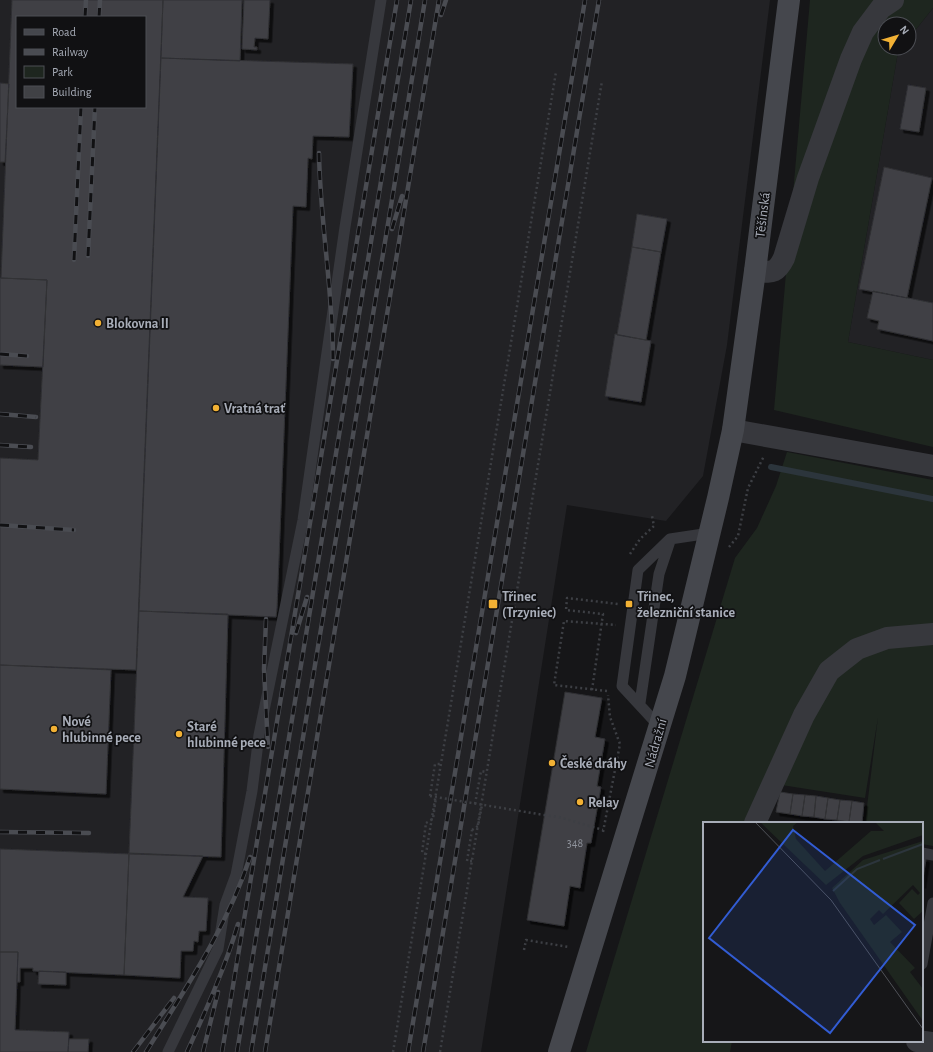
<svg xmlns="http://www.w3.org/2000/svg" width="933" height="1052" viewBox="0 0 933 1052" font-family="'Alegreya Sans',sans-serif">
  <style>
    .built { fill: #222225; fill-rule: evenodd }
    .green { fill: #1e261f }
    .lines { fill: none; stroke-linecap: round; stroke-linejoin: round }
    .stream { stroke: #2c353c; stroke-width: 6 }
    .building { fill: #404145; stroke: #303034; fill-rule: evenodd; filter: url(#shadow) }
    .path { stroke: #3d3f44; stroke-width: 2.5; stroke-dasharray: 2 3; stroke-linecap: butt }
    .service { stroke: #37383d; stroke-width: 11 }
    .minor { stroke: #37383d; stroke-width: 22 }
    .secondary { stroke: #45474d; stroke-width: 22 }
    .rail-casing { stroke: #4a4c52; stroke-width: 4.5 }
    .rail { stroke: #111113; stroke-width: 3; stroke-dasharray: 9; stroke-linecap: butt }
    .path-bridge { stroke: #3d3f44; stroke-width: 2.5; stroke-dasharray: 2 3; stroke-linecap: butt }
    .poi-dot { fill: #f2b134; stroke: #111113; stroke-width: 1.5 }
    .labels { text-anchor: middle; stroke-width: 3.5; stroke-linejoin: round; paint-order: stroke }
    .number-label { font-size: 12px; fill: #8e929b }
    .street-label { font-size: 14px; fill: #a8adb8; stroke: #111113 }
    .poi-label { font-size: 14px; font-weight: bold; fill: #a8adb8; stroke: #111113; text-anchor: start }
    .inset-river { fill: none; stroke: #2c353c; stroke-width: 2 }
    .inset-road { fill: none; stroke: #505258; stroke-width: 1 }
    .view { fill: #325cd3; fill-opacity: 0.15; stroke: #325cd3; stroke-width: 2 }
    .inset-edge { fill: none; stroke: #a8adb8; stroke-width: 2 }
  </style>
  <defs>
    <filter id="shadow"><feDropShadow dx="3.5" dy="3.5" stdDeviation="0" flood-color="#0009"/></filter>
  </defs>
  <rect width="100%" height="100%" fill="#161618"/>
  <path class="built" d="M0,0H770L727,345L703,476L666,521L567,505L481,1052H0ZM17,17H145V107H17Z
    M933,8V360L848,342L898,52L901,48H909V38Z"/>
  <path class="green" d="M810,0H933V8L909,38V24H885V48H901L898,52L848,342L933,360V447L774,410Z
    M787,452L933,480V846L922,844V823H865L878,717L865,798L775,784L764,823H704V1041H732L730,1052H586L735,558L757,528L776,486Z"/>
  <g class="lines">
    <path class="stream" d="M771,467L933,499"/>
  </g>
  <path class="building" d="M12,0H163L136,670L0,665V458L38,460L47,280L1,278ZM17,17H145V107H17Z
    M163,0H242L240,61L161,58Z
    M244,0H270L268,39L255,38L254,47H257V50L242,49Z
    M161,58L353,64L349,137L313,136L312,159L308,158L306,207L293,206L277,608L276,617L139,611Z
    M0,83L9,84L5,162H0Z
    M908,85L926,88L919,132L900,129Z
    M884,167L932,178L907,298L859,289Z
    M637,214L667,219L661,252L632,247Z
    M632,247L661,252L646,340L617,335Z
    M0,278L47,280L43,367L0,365Z
    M873,291L933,303V341L877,329L879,321L867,318Z
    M615,334L651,341L641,402L605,396Z
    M139,611L228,614L221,857L129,854Z
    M0,665L111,670L106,794L0,789Z
    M565,692L602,698L595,737L605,739L597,786L601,787L591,843H587L580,888L570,886L564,926L527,920Z
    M780,792L793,794L790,814L776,812Z
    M793,794L805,795L802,816L790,814Z
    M805,795L816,796L814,817L802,816Z
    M816,796L828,798L825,819L814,817Z
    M828,798L840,800L837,820L825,819Z
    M840,800L852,801L849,822L837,820Z
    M852,801L864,803L862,823L849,822Z
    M0,849L129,854L124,975L33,971V968H20V982H17L18,952H0Z
    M129,853L203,856L183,897L208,898L206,931H199L198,942L194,941L193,951H181L180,978L124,975Z
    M922,858L926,859L922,885Z
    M0,952H18L15,1030L69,1032L68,1052H0Z
    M39,971L66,972V985L38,984Z
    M69,1039H89L88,1052H68Z"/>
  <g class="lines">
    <path class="path" d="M729,547L738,536L748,488L764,456
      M630,554L640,539L654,526L652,516
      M592,690L603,614L566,610L567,598L618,604
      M607,691L554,685L564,621L616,625
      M430,796L435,764H441
      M475,804L481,771L486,772
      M544,815L559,817L603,830
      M603,832L620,744L610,717L608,695
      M426,854L422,853L426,823
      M472,861H467L472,830
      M524,950L526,940L569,947
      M393,1052L556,72
      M440,1052L602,81"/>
    <path class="service" d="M640,703L659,574L670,541
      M659,726L622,686L638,570L670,539L710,533
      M922,853L933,855
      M922,964L933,903
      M168,1052L218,949L225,905L236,875L252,791L259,735L303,520L345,227L381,0"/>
    <path class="minor" d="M755,271C772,272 776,274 784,258L808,178L851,59L863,32L881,8L893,0
      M733,430L933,466
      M755,823L804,715L829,671L857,649L887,638L933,634
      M917,1041L933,1043"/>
    <path class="secondary" d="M559,1052L675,676L718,498L733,430L755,271L789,0"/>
    <g class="rail-casing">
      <path id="rail" d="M441,15L446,0
        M85,17L86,0
        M99,17L100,0
        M319,153C320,222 333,290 333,359
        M392,229L402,196
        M88,256L95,107
        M74,260L81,107
        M0,354L27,356
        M0,414L36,417
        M0,445L31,447
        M0,525L74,530
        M266,619L264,669L268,747
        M296,633L307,597
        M0,832L89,833
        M133,1052L174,998
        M146,1052C185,989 227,928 250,857
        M187,1052C206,1010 225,968 238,924
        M203,1052L218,992
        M222,1052L397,0
        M237,1052L411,0
        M251,1052L425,0
        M265,1052L439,0
        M408,1052L585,0
        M423,1052L599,0"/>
    </g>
    <use href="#rail" class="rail"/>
    <path class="path-bridge" d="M430,796L544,815
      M426,823L433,819L436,797
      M472,830L478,826L482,805"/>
  </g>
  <g class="poi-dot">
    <circle cx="98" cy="323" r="4"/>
    <circle cx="216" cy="408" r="4"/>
    <rect x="488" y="599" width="10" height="10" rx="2"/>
    <rect x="625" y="600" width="8" height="8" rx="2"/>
    <circle cx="54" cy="729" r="4"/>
    <circle cx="179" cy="734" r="4"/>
    <circle cx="552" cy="763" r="4"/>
    <circle cx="580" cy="802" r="4"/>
  </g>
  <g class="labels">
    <g class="number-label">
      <text x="575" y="847">348</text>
    </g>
    <g class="street-label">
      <text transform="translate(762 215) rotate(-83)" y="5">Těšínská</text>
      <text transform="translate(655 743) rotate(-74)" y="5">Nádražní</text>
    </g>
    <g class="poi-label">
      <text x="106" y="328">Blokovna II</text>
      <text x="224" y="413">Vratná trať</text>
      <text x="502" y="601">Třinec<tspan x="502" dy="16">(Trzyniec)</tspan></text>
      <text x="637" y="601">Třinec,<tspan x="637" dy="16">železniční stanice</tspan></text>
      <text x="62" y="726">Nové<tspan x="62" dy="16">hlubinné pece</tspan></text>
      <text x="187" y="731">Staré<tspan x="187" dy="16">hlubinné pece</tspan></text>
      <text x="560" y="768">České dráhy</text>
      <text x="588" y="807">Relay</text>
    </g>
  </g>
  <g transform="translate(703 822)">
    <rect width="220" height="220" fill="#161618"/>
    <path d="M57,0H95L90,4L93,17L122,49L168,9H181L172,0H220V13L160,34L123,63ZM220,19V89L211,97L196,81L209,67L215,73L217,71L210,63L180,92L176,88L167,97L171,103L183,93L199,110L187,120L212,146L207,150L220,167V199L137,81L129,66L160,38Z" fill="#1e261f"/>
    <path class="inset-river" d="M180,37L220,22M130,69L154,47L177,38"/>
    <path class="inset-road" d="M52,0L128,78L220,207"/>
    <path class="view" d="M90,8L212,103L127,211L6,116Z"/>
    <rect width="220" height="220" class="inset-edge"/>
  </g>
  <rect x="16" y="16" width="130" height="92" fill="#111113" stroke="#4d4f55"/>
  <rect x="24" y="29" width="20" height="6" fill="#45474d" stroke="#4d4f55"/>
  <text x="52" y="36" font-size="12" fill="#a8adb8">Road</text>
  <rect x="24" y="49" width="20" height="6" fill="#4a4c52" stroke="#4d4f55"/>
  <text x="52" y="56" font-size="12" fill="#a8adb8">Railway</text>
  <rect x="24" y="66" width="20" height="12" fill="#1e261f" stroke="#4d4f55"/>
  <text x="52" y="76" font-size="12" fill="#a8adb8">Park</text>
  <rect x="24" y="86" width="20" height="12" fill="#404145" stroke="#4d4f55"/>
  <text x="52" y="96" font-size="12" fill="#a8adb8">Building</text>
  <g transform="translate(897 36) rotate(52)"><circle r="19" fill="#111113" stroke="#4d4f55"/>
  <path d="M0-3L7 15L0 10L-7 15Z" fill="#f2b134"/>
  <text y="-6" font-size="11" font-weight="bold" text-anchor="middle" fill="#a8adb8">N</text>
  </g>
</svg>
